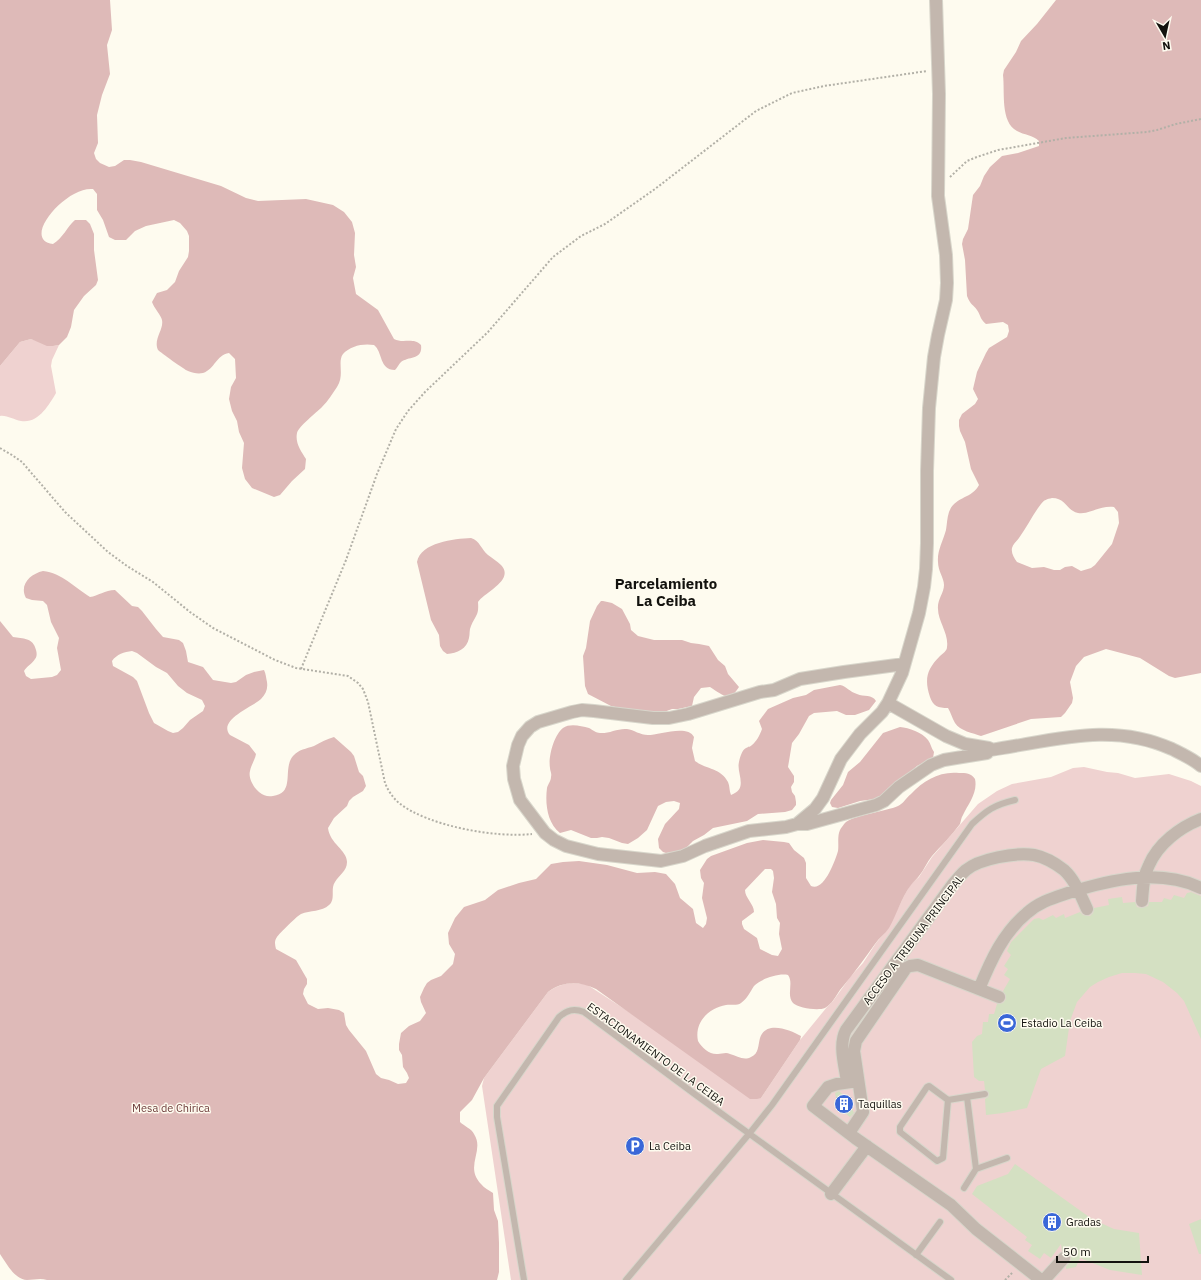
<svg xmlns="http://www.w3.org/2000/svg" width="1201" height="1280" viewBox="0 0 1201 1280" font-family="'IBM Plex Sans',sans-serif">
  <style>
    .green { fill: #efd2d0 }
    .forest { fill: #debab8; fill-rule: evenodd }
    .building { fill: #d4e0c2 }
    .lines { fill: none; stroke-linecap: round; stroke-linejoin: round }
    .lane-casing { stroke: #d8d6cb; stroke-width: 8 }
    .street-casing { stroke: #d8d6cb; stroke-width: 14 }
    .path { stroke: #b2b0a7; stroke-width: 2; stroke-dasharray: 2 2; stroke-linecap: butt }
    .lane { stroke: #c3b7ae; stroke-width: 6 }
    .street { stroke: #c3b7ae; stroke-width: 12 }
    .labels { text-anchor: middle; stroke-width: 3; stroke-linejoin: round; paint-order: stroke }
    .street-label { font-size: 11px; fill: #13120e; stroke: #fefbef }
    .poi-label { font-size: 11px; fill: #13120e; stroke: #fefbef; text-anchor: start }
    .park-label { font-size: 11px; fill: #6c3a39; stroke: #fefbef }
    .district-label { font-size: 15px; font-weight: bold; fill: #13120e; stroke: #fefbef }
  </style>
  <rect width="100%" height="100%" fill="#fefbef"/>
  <path class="green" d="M31,339L53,346L59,345L52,360L51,366L56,393C49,405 38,424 21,421C14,420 7,415 0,416V366L20,342Z
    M1084,767L1107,772L1118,773L1135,778L1169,774L1191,781L1201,786V1280H511L482,1086L484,1078L548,992C560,983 571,982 586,984L761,1098L800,1040L827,1007L833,1001L851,976L863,963L876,943L887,930L905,894L911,884L919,877L932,857L978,804L997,791L1012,784L1051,777L1073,768Z"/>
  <path class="forest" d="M0,0H110L112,30L107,45L110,74L102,95L97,115L98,143L94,153L96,159L100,163L109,167L115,166L124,160H130L141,162L221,186L246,198L258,201L306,199L333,205L344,212L352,222L355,233L354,255L356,267L353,278L356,294L378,310L394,339C403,344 413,337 421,345C423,360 409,356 401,362C399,364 397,368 395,370C379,370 383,352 374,345C363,343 350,346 343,354C337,362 345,375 337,387C333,393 328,401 322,407C316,413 299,426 297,433C295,443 301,451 306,459L305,469L292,481L280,495L274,497L252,488L245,479L242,468L244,443L239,432L237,421L232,411L229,399L231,387L236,378L235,359L229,353C216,355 215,369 203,373C198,374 193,373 188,371C185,370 160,352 158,350C153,339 164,330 162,320C161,315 154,308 152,302L157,293L167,290L175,282L179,271L188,257L189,251V236L187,231L180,223L174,220L146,226L135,231L126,240H115L109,237L103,220L97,210V194L93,189C66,186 20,240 53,244C63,238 67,227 75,220H86L90,224L94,234V250L98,280L96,285L84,296L74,310L71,327L67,337L59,345L53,346H47L31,339L20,342L0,366Z
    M1056,0H1201V673L1175,678L1169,676L1140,658L1106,649L1084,657L1076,666L1070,682L1073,698L1072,703L1065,713L1061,717L1031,719L981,736C973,733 960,731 955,723C952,718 951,713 948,708C938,708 933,706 930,697C924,679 927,669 940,656C943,653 947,651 947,647C949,634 938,621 938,609C937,600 944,593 944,585C944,578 938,571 938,562C937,551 943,541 946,530C947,524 947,518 949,512C955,496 972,499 979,485L971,469L965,442L960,431L959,426V420L962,414L975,404L978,399L973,389L977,372L986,353L989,348L1007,337L1009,331L1008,325L1003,322L986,324C980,319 981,316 977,310C973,304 971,306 967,296L965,260L962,244L963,239L968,229L973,195L980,186L984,176L990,167L1002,156L1018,153L1039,146V141C1033,135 1024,135 1017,131C1000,122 1005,92 1003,75L1004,70L1016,52L1021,41L1037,24ZM1052,498C1066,498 1067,511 1078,513C1089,515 1100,505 1114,507L1118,512L1119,523L1112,544L1095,565L1091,568L1081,571L1072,566L1065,567L1060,570H1054L1044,567L1032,568L1017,562C1014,558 1011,553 1012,548C1013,544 1017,541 1019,538C1027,527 1033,514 1041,504C1044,500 1047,499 1052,498Z
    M471,538C480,541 481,549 488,555C492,558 497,561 501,565C515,580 485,592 478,602C479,616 476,614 471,626C469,630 470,634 469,638C467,649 457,653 447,654L443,651L440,646L439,635L431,620L417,562C421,542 454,539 471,538Z
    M43,571C62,573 74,587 90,597C98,596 105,590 115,590L132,606L138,607L142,611L156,629L163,637L179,640L183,643L186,651L188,662L203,667L213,680L231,683L236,682L246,675L254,672L264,670C266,674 266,678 267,682C268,689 266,694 261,699C254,706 217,720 230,735L249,745L256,754C255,760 251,765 250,771C248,778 254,788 259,792C264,796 268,797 273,796C296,793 282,769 293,756C299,749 306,749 314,746C321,742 327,739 334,737L351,752L354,756L359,772L363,776L366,786L363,791L353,797L349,801L347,806L334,818L328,828C330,844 347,850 347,862C347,871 339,875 335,882C330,889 336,899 329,905C322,912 310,910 301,914C298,915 279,934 277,937C274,941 275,945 276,949L296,960L307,979V984L304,989L303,994L308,1004L318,1009L328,1008L339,1010L344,1013L346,1025L349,1030L366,1051L376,1074L381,1078L389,1080L398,1084L406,1083L409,1078L407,1073L403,1067L402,1055L399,1050V1044L401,1033L409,1026L420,1021L426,1013L421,1002L420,997L424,988L427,983L431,980L441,976L453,964L455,954L449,944L448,933L455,918L464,907L485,900L498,890L519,883L536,879L551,864L563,862L579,861L607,865L637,873L655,872L666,874L675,884L680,898L693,909L696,923L703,928L706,924L707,918L702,898L704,883L701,878L700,870L707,859L711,856L747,843L763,840L784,842L789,843L794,850L804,858L806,863V878L811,886C824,892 835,861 838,851C839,845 837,836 840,830C841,828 844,824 845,823C851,816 887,811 898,806C903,804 906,798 911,794C924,780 940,771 959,773C966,773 971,773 975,779C978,793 968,804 963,815C961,818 961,821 960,824C952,835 941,846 932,856C927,862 924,870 919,876C917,879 913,882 911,885C901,898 897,914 889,928C885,934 879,938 875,944C864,959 853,975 840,990C836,996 832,1004 825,1008C818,1011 798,1008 793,1003C786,995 794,983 788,975C778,973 761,979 754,986C750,992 747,999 741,1003C737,1006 731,1004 726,1005C709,1008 694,1022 698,1041C702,1048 710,1055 718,1054C722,1054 726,1052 730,1054C737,1056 744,1061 751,1057C759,1054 758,1045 760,1038C766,1020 790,1030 801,1036L800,1040L761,1098L757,1099H750L596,989C579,981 563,981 548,992L484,1078L472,1100L460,1112V1122C464,1126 472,1129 474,1134C485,1151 464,1166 481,1184C484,1188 489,1190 493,1193L494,1210L498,1221L499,1243V1272L497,1280H47C40,1278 34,1280 27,1280C14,1279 7,1264 0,1254V621L13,637C23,639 33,637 36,650C37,653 37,657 35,659C32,664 27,666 24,671L26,676L31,679L52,677L57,675L61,670L57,648L59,638L51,622L47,605L43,601L32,600L26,598C19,585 30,574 43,571ZM132,651L137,653L156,667L167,673L178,686L187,693L202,700L205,706L203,711L190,720L183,728L178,732L173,733L168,731L154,723L149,713L137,681L133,677L113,666L112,661C117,654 124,652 132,651ZM765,869H771L773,871L774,878L772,892L776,904L777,918L780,923L779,934L782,949L778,956L772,955L760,949L757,938L744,929L742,924V921L754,912C754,904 745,898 745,890Z
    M601,601H603L612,603L622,609L630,624L631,630L638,636L654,640H682L691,643L699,644L709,646L718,660L725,666L728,674L739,687C729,703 723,695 710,687L701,688L694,697L692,706L678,709H672L664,712L649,715L611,706L588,694L585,686L583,656L586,648L590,621L597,606Z
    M840,685C846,686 850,692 857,694C864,697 872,694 876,701L869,710L855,715H846L837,711L814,713L809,716L799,734L792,743L788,767L794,776V782L791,787L792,792L795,796L796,802V805L792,810L785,812L758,814L747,821L713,828L704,835L693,841L683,851L666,853L663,852L659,848L658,839L665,824L679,809L680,803L674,801L666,802L658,806L647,830L638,838L628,844L622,843L609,838L602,837L597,838H591L571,830L560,833C547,823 545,803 547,788C548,784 551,781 551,777C552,773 550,771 550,768C548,757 554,735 563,728C570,723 581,726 589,728C593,730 596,733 600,733C608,734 618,728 627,729C634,730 640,735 648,735C658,735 688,724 694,737L692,748L695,761C705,769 721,768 728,782C730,786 729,791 731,795C749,789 736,773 739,762C740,757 742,750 746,748C750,746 748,748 752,745C756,742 760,735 762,729L759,721L768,709L793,698L806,695L814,690Z
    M900,727C909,728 922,732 928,740C931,744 931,748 934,752L933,758L917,766L886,793L875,799L860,801L838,808L832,807L830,803L831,800L843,785L848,772L860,762L883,733Z"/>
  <path class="building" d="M1191,892L1201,896V1039L1184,1001L1177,993L1163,982L1146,974L1135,973H1122L1109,977L1098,982L1090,987L1077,1002L1070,1021L1065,1056L1041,1069L1027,1108L1003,1113L986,1115L985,1099L988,1097L989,1093L985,1090L984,1081H979L974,1077L972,1042L977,1036L982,1034L983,1022H988L989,1014H994L997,1004L1003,1003L1006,999V996L1003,991L1010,979L1004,975L1008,969L1004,966L1011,955L1007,951L1011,942L1034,919L1039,918L1043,920L1053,915L1056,918L1064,914L1065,918L1080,912L1083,915L1090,916L1093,913L1094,908L1109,905L1108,899L1122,897L1123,903L1135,902L1137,907L1142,908L1148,906L1149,902H1162L1164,898L1171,900L1174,895L1184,898L1187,893Z
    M839,1091L847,1098L851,1106L854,1113L850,1117L841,1110L837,1103L835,1093Z
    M1015,1164L1092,1219L1114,1229L1139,1233L1142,1275L1110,1270L1080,1258L1076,1267L1066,1269V1267L1071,1260V1256L1069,1252L1062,1251L1061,1244L1051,1258L1044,1253L1040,1259L1028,1251L1032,1245L1025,1240L1027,1237L972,1194L977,1186L1008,1174Z
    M1201,1219V1254H1199L1189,1224Z"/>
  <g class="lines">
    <g class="lane-casing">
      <path id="lane" d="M948,1100L943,1158L937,1161L900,1132V1127L927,1087L929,1086L948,1100L985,1094
        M976,1169L1007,1158
        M964,1188L976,1169L967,1097
        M916,1255L940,1222
        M524,1280L497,1117V1106L559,1017C567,1010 574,1008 584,1012L700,1098L951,1280
        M626,1280L749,1134L772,1105L972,824C987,810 994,805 1015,800"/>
    </g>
    <g class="street-casing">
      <path id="street" d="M904,664L844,672L800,679L774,690L760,692L688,714L669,718H653L594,711L582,710L572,712L538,722L530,727L522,736L518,745L513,766L514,779L520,800L545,833L554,840L566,846L598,854L661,861L683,856L705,846L749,831L786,827L797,824H807L876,805L884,801L899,787L931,765L944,760L987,753L990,750
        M888,703L946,736L965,744L989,748L990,750C1053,741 1110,721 1172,749C1182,754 1193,759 1201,766
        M797,824L815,809L823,798L841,759L860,734L882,712L888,703L902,673L919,613L924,587L926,569L927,543V471L929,408L934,357L938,335L946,300L947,283L946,255L938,196L939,94L936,0
        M1142,901C1143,889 1143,876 1149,865C1158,844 1180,827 1201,819
        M979,989C991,960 1003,933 1027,913C1039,902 1053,898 1068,893C1109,880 1159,868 1201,888
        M858,1081L837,1084L828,1087L813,1106L855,1138L951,1205L976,1229L1041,1280
        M847,1082C845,1066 838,1045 846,1030L953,884C957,880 961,874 966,870C979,859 1016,852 1034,855C1044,857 1055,863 1064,870C1075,880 1081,896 1087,909
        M849,1133L863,1112L854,1051L856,1041L906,968L910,966L918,965L999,997
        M831,1194L867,1146
        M1044,1280L1064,1258"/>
    </g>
    <path class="path" d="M950,177L967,161L977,157L998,150L1066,138L1147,132L1157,130L1176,124L1201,119
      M0,448L12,455L22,462L65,512L108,552L127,566L153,582L190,612L213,628L275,660L296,668L348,676L358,683L363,689L368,702L385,783C388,790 392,797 399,803C428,826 495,838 532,834
      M301,669L346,560L377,474L396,429L408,411L425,392L488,332L553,257L581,236L605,224L655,189L756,111L792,93L824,86L927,71
      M1005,1280L1013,1272"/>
    <use href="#lane" class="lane"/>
    <use href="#street" class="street"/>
  </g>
  <defs>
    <g id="stadium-disc" transform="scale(1)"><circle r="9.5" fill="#3a67d8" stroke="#fefbef"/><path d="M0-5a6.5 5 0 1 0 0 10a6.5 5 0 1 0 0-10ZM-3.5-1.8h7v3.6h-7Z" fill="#fff"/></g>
    <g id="building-disc" transform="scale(1)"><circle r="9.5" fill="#3a67d8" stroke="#fefbef"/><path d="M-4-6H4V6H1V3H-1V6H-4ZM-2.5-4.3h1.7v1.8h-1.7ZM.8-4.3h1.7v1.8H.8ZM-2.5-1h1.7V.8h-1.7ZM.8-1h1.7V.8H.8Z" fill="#fff"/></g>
    <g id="parking-disc" transform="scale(1)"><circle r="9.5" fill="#3a67d8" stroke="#fefbef"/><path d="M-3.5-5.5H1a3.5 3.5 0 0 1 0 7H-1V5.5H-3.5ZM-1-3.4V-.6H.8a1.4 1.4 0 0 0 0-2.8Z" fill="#fff"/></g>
  </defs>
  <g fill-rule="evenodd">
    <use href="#stadium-disc" x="1007" y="1023"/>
    <use href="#building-disc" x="844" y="1104"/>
    <use href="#parking-disc" x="635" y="1146"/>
    <use href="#building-disc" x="1052" y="1222"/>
  </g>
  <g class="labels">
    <g class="street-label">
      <text transform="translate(913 940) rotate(-53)" y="4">ACCESO A TRIBUNA PRINCIPAL</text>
      <text transform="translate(656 1054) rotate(36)" y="4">ESTACIONAMIENTO DE LA CEIBA</text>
    </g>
    <g class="poi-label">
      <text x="1021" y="1027">Estadio La Ceiba</text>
      <text x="858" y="1108">Taquillas</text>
      <text x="649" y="1150">La Ceiba</text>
      <text x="1066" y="1226">Gradas</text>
    </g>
    <g class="park-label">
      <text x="171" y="1112">Mesa de Chirica</text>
    </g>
    <g class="district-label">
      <text x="666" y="589">Parcelamiento<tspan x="666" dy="17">La Ceiba</tspan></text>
    </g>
  </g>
  <g transform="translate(1165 36) rotate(171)" stroke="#fefbef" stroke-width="3" paint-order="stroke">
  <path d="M0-3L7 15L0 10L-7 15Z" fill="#13120e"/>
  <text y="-6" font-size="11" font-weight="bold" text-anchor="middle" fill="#13120e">N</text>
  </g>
  <path d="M1057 1256v6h91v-6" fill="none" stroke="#13120e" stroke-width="2"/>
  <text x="1063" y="1256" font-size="12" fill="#13120e" stroke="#fefbef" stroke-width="3" paint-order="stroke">50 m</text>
</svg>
